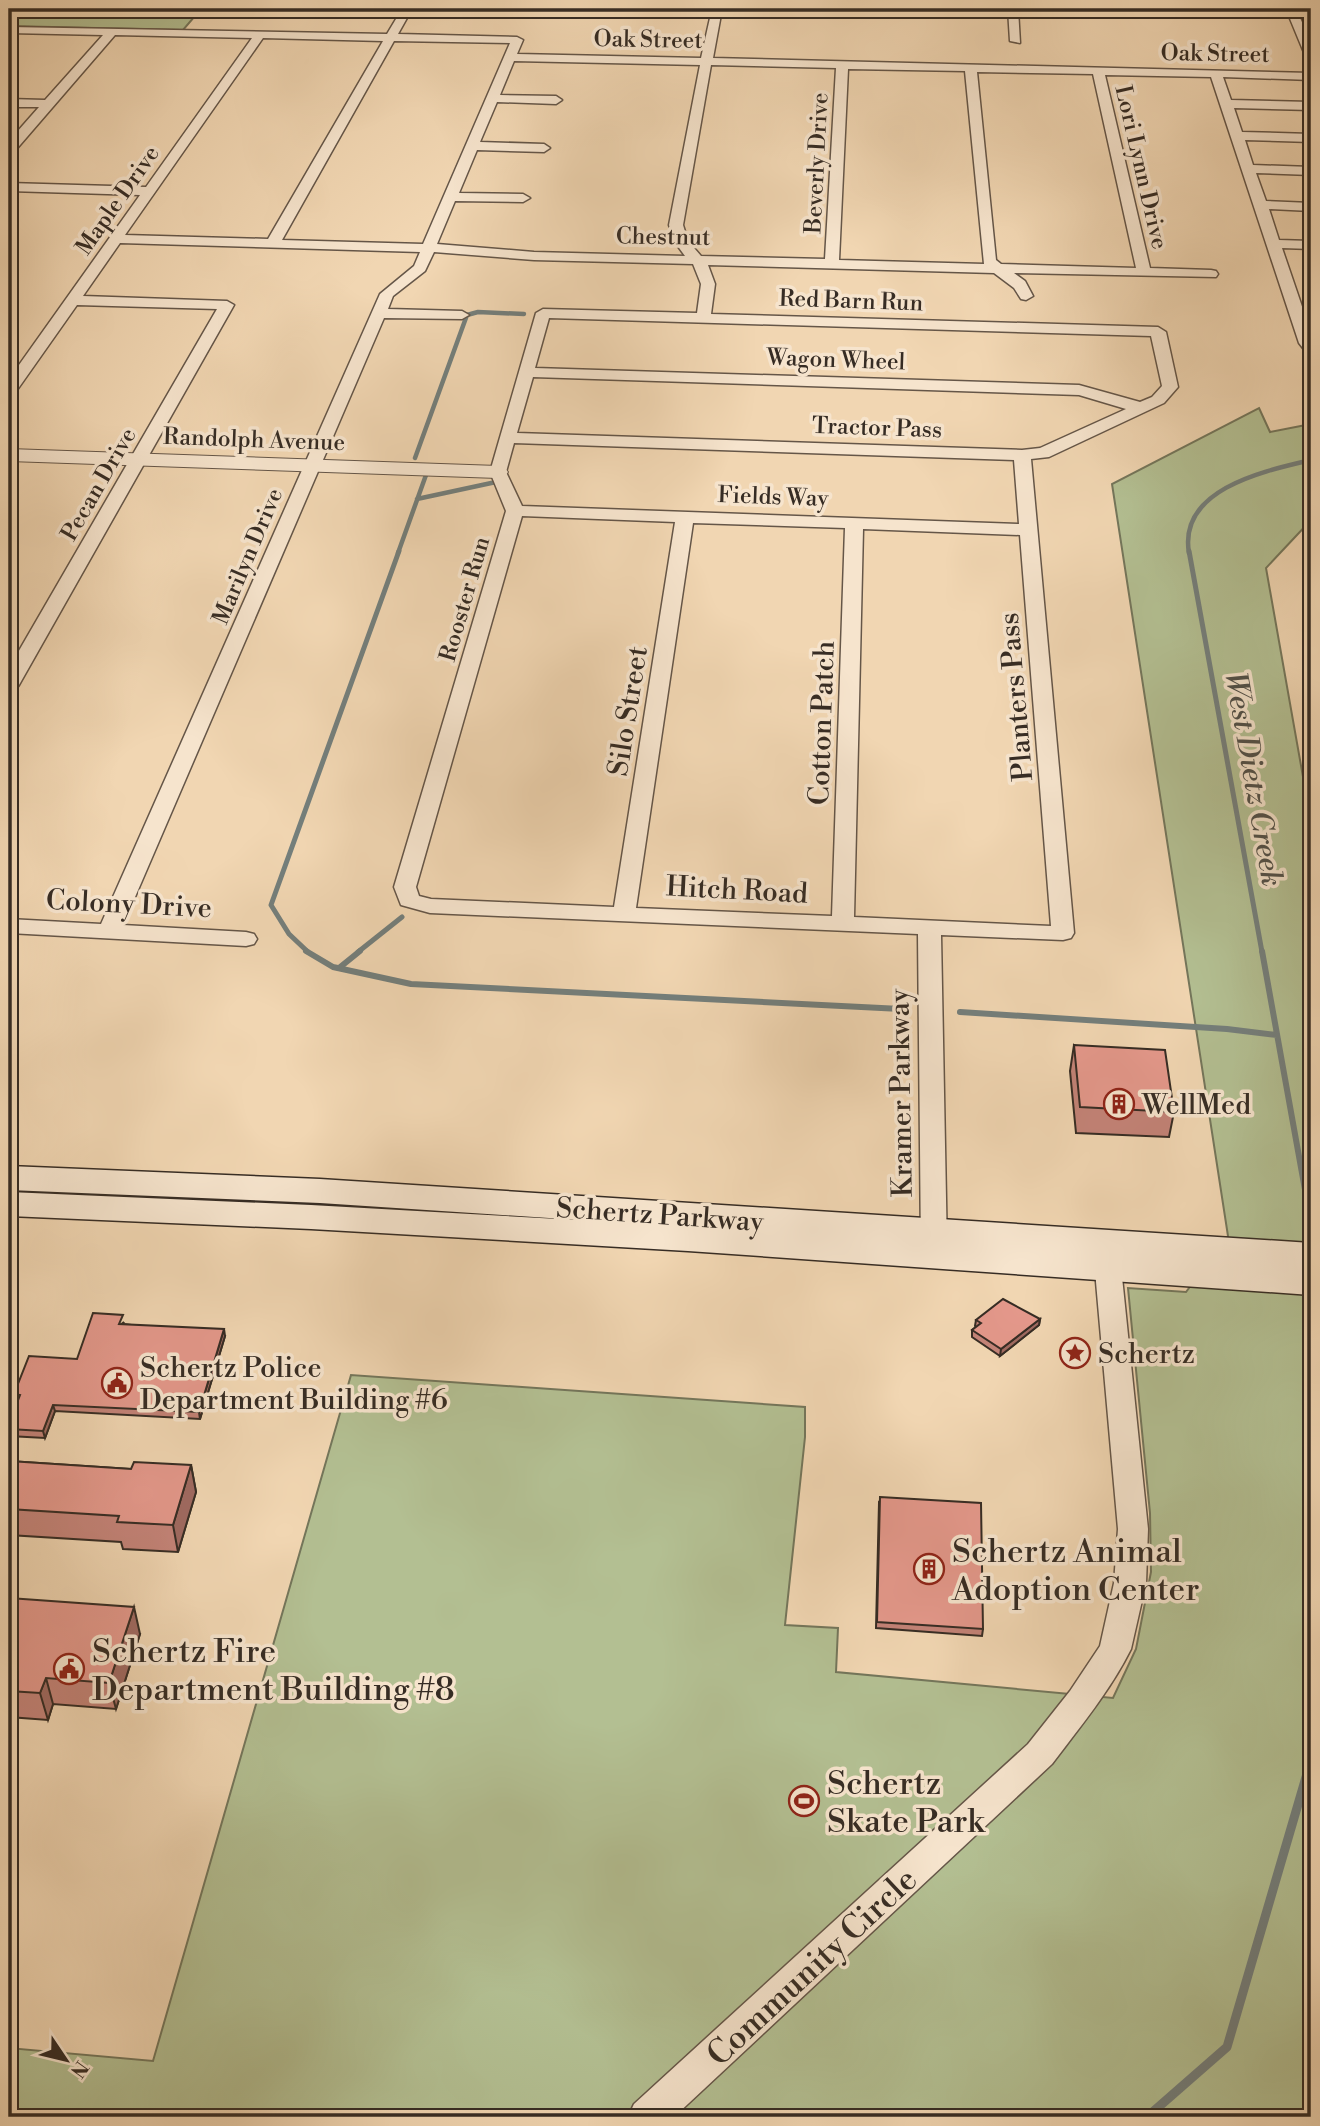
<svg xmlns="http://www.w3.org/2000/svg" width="1320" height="2126" viewBox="0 0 1320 2126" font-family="'Libre Bodoni',serif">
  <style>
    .green { fill: #b3bf92; stroke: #74765b; stroke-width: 2 }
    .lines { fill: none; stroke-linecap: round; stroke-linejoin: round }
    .stream-far3 { stroke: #747f7c; stroke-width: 4.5 }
    .stream-far2 { stroke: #747f7c; stroke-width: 5 }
    .stream-far1 { stroke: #747f7c; stroke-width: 6 }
    .stream { stroke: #747f7c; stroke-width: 9 }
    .minor-casing { stroke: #655648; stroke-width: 3 }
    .tertiary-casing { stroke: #655648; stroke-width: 2 }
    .secondary-casing { stroke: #362c24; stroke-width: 3 }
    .minor { fill: #f6e4cd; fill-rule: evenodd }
    .tertiary { fill: #f6e4cd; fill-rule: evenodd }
    .secondary { fill: #f6e4cd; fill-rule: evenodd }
    .wall { fill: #c48378; stroke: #362c24; stroke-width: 2 }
    .shaded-wall { fill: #a06a61; stroke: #362c24; stroke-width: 2 }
    .building { fill: #e4988b; stroke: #362c24; stroke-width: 2 }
    .labels { text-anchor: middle; stroke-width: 7; stroke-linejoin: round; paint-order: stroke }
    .far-street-label { font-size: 23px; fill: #362c24; stroke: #f6e4cd }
    .street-label { font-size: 28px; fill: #362c24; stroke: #f6e4cd }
    .poi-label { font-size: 28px; fill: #362c24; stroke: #f6e4cd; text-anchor: start }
    .water-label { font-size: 30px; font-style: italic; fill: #504f48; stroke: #f6e4cd }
    .near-poi-label { font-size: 33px; fill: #362c24; stroke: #f6e4cd; text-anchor: start }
    .near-street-label { font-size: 33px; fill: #362c24; stroke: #f6e4cd }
  </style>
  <rect width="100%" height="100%" fill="#f1d6b2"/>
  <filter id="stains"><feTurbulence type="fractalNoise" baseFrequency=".00286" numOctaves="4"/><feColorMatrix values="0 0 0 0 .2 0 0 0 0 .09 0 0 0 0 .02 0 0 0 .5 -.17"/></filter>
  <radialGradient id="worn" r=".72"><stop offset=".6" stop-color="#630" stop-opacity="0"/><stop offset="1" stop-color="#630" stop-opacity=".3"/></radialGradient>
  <path class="green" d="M9,9H201L183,30L9,26Z
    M1259,408L1270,432L1311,424V520L1266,568L1311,822V2117H9V2048L153,2061L351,1375L805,1407V1437L785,1625L838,1628L836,1672L1113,1698L1136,1649L1151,1572L1150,1513L1128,1288L1186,1292L1228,1236L1112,484Z"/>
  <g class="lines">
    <path class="stream-far3" d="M415,458L467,315L478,312L524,314
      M417,499L496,482
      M398,553L426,475
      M1189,553C1178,489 1264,471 1311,460"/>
    <path class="stream-far2" d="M1189,551L1262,952
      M308,952L289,934L271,905L399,551
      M358,952L402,917"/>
    <path class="stream-far1" d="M306,951L333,967L411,984L901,1009
      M1262,951L1311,1223
      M339,968L360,951
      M960,1012L1227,1029L1277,1035"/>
    <path class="stream" d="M1147,2117L1227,2047L1311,1760"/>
    <g class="minor-casing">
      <path id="minor" d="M402,9H412L398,34L517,37L523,40L517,54L701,58L712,9H722L713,58L1311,73V80L1223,77L1231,100L1311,102V110L1234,108L1242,132L1311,134V142L1245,140L1253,165L1311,167V175L1256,173L1266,201L1311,203V211L1269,209L1279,240L1311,241V249L1282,248L1311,333V354L1306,352L1299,343L1211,77L1105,75L1150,268L1211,270L1216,271L1218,274L1216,277L1014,273L1025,281L1033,296L1026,300L1021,299L1014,288L994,273L708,265L715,284L711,314L1158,327L1166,332L1178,387L1164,403L1049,457L1031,459L1074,933L1071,938L1063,940L941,935L947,1251L944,1258L934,1260L924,1258L921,1251L918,934L430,913L401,905L394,887L506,511L490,472L536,313L543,309L697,313L701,284L693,264L534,260L434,252L425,271L393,296L388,309L462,311L469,315L462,319L384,318L123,925L246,932L254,934L257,939L254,944L246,946L9,933V919L101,924L380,294L414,266L420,252L120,243L83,296L227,301L234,305L19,685L16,689L9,691V668L217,309L77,305L15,393L9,395V379L140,195L9,191V183L146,187L252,38L115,35L14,152L9,153V141L39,107H9V99L45,100L103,35L9,33V27L387,34ZM263,38L383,41L268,239L125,235ZM394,41L510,43L423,244L282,240ZM514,61L700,65L669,225L674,241L685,256L534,252L437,244L455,201L523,202L530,198L523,194L459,193L477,150L544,152L550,148L544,144L480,142L497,102L556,104L562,100L556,96L500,95ZM711,65L836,68L825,259L701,256L688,241L683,225ZM848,69L965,71L984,264L839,260ZM977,72L1093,74L1136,268L1001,264L996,260ZM549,318L1151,336L1162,386L1152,397L1140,402L1079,385L535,368ZM533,377L1079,395L1126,409L1040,448L1022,450L517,433ZM514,443L1014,460L1019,524L522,506L506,472ZM522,516L675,522L614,907L431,899L419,896L416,887ZM693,523L845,528L832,916L636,908ZM863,529L1020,535L1051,926L854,917Z
        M1008,9H1018L1020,43L1010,41Z
        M1286,9H1296L1311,42V58L1305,55Z
        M1106,1239L1116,1241L1119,1248L1148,1529L1146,1583L1131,1649C1110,1691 1080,1727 1052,1764L674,2117H628L634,2104L1028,1744L1070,1691L1100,1646L1114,1583L1118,1529L1093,1248L1096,1241Z"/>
    </g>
    <g class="tertiary-casing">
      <path id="tertiary" d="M9,449L498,466L505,468L508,472L505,476L498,478L9,461Z"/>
    </g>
    <g class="secondary-casing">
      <path id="secondary" d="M9,1166L320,1179L1311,1243V1269L1141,1257L1311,1269V1295L688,1251L311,1229L9,1216V1192L311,1205L594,1221L320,1203L9,1190Z"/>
    </g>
    <use href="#minor" class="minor"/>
    <use href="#tertiary" class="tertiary"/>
    <use href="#secondary" class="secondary"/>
  </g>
  <path class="wall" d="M1074,1045L1174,1112L1169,1137L1076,1133L1070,1071Z
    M1040,1319L1039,1325L1000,1356L972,1337V1330L976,1327L975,1326L976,1320Z
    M124,1322L123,1324L225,1336L200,1419L55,1411L45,1438L9,1436V1424L17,1401H16L14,1394L77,1359Z
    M9,1461L131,1469L191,1465L196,1492L178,1552L123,1549L121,1542L9,1535Z
    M879,1503L983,1629L982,1636L876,1628Z
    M9,1598L140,1634L116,1709L53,1704L48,1720L9,1717Z"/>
  <path class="shaded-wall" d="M1040,1319L1039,1325L1000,1356L1001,1349Z
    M224,1329L225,1336L200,1419L199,1412Z
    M53,1405L55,1411L45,1438L43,1431Z
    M191,1465L196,1492L178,1552L173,1525Z
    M134,1607L140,1634L116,1709L109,1683Z
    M46,1678L53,1704L48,1720L40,1693Z"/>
  <path class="building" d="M1074,1045L1165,1050L1174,1112L1080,1107Z
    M1003,1299L1040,1319L1001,1349L972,1330L981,1323L976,1320Z
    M93,1313L123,1315L119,1324L224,1329L199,1412L53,1405L43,1431L9,1429V1424L20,1395L14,1394L29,1356L77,1359Z
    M9,1461L131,1469L134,1462L191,1465L173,1525L117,1522L119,1516L9,1509Z
    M880,1497L981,1503L983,1629L877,1622Z
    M9,1598L134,1607L109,1683L46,1678L40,1693L9,1691Z"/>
  <defs>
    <g id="building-ring" transform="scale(1.575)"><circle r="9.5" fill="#f6e4cd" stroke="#8f2418" stroke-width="1.5"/><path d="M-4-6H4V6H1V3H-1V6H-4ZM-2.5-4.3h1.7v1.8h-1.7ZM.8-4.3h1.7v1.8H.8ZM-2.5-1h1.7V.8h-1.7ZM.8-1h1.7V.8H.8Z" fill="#8f2418"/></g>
    <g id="sight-ring" transform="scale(1.575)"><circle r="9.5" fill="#f6e4cd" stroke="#8f2418" stroke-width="1.5"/><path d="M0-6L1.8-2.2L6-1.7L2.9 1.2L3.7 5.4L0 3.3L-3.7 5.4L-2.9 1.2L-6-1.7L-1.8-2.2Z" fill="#8f2418"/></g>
    <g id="civic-ring" transform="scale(1.575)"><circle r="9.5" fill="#f6e4cd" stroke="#8f2418" stroke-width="1.5"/><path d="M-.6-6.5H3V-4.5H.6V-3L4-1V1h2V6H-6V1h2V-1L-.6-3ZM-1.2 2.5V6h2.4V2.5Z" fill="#8f2418"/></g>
    <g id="stadium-ring" transform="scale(1.575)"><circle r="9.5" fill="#f6e4cd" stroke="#8f2418" stroke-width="1.5"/><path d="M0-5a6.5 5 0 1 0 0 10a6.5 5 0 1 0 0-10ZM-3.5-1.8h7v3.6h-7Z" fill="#8f2418"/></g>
  </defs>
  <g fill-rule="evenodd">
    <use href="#building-ring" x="1119" y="1104"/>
    <use href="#sight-ring" x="1075" y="1353"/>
    <use href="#civic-ring" x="117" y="1383"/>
    <use href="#building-ring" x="929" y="1569"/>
    <use href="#civic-ring" x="69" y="1669"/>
    <use href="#stadium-ring" x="804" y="1801"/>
  </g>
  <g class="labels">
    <g class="far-street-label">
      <text transform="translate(648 39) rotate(1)" y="8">Oak Street</text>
      <text transform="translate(1215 53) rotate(1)" y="8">Oak Street</text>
      <text transform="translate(816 163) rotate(-87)" y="8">Beverly Drive</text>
      <text transform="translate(1142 167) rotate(77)" y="8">Lori Lynn Drive</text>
      <text transform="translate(117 200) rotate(-55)" y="8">Maple Drive</text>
      <text transform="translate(663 236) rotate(1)" y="8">Chestnut</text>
      <text transform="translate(851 300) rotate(2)" y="8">Red Barn Run</text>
      <text transform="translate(836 359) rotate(2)" y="8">Wagon Wheel</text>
      <text transform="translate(877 427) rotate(2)" y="8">Tractor Pass</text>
      <text transform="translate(254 439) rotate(2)" y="8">Randolph Avenue</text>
      <text transform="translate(98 484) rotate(-60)" y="8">Pecan Drive</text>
      <text transform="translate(773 496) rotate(2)" y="8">Fields Way</text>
      <text transform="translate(247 556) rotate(-67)" y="8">Marilyn Drive</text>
      <text transform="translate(464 599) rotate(-74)" y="8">Rooster Run</text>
    </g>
    <g class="street-label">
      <text transform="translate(1015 697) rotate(-95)" y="10">Planters Pass</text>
      <text transform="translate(627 711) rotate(-81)" y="10">Silo Street</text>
      <text transform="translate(821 723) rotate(-88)" y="10">Cotton Patch</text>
      <text transform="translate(737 889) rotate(3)" y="10">Hitch Road</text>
      <text transform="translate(129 903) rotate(3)" y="10">Colony Drive</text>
      <text transform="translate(900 1093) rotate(-91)" y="10">Kramer Parkway</text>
      <text transform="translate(660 1214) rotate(4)" y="10">Schertz Parkway</text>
    </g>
    <g class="poi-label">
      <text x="1142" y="1114">WellMed</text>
      <text x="1098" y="1363">Schertz</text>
      <text x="140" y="1377">Schertz Police<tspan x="140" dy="32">Department Building #6</tspan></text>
    </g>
    <g class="water-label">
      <text transform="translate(1254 779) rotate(80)" y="10">West Dietz Creek</text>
    </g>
    <g class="near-poi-label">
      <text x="952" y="1562">Schertz Animal<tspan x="952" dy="38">Adoption Center</tspan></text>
      <text x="92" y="1662">Schertz Fire<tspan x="92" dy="38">Department Building #8</tspan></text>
      <text x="827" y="1794">Schertz<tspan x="827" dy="38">Skate Park</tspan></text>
    </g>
    <g class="near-street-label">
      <text transform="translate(811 1966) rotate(-43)" y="12">Community Circle</text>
    </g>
  </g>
  <rect width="1320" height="2126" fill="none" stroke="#f1d6b2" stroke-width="35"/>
  <rect x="10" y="10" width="1299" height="2105" fill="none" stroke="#362c24" stroke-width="3.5"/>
  <rect x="18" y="18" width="1285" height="2091" fill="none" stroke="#362c24" stroke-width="2"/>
  <g transform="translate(66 2060) rotate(125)" stroke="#f6e4cd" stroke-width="5" paint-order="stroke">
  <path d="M0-5L12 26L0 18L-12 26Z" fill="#362c24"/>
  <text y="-10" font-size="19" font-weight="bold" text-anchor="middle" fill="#362c24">N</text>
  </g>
  <rect width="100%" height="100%" filter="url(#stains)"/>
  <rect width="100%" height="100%" fill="url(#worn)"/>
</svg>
